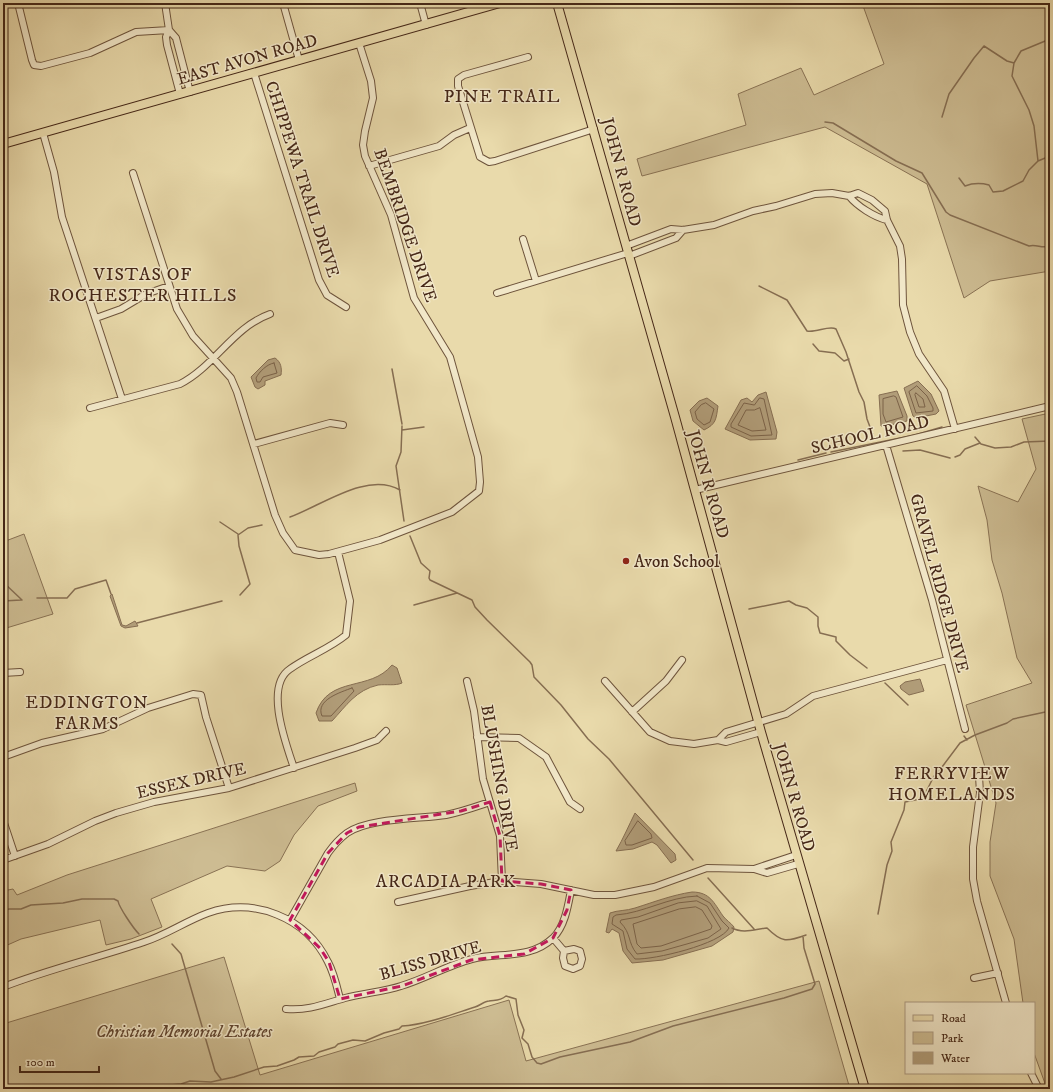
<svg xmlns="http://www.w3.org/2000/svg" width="1053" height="1092" viewBox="0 0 1053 1092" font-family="'IM FELL DW Pica',serif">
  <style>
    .green { fill: #cdbc92; stroke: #897254 }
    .water { fill: #b19d79; stroke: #866e52 }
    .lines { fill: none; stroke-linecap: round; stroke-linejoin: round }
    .shore { stroke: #7b6248; stroke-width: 1 }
    .stream { stroke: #866e52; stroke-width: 1.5 }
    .minor-casing { stroke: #6e543c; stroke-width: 8 }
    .major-casing { stroke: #452717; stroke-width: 10 }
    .minor { stroke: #f1e7c8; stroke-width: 6 }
    .major { stroke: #e9daab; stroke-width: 8 }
    .marked { fill: none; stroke: #c2185b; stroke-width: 3; stroke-dasharray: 8 5; stroke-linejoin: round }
    .poi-dot { fill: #8f2418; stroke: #f1e7c8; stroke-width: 1.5 }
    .labels { text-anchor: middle; stroke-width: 3; stroke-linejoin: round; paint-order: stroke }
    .street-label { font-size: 17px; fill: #452717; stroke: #f1e7c8 }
    .poi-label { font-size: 17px; fill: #452717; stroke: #f1e7c8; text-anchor: start }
    .park-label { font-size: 17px; font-style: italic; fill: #604530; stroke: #f1e7c8 }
    .neighbourhood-label { font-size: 18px; letter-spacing: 1px; fill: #452717; stroke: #f1e7c8 }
  </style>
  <rect width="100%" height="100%" fill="#e9daab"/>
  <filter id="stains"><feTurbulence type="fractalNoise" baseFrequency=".005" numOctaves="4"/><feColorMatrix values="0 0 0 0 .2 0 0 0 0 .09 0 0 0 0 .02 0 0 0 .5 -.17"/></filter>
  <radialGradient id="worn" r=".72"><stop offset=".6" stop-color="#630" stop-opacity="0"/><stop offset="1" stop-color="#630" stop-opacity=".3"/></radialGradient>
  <path class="green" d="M862,3H1050V271L990,281L964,298L927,184L825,127L642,176L637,159L746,125L738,94L801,68L814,95L884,64Z
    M1050,413V1089H1047L1034,1053V1003H1023L1014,939L990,876V842L996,803L966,705L1032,683L1017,658L1002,593L992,560L987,520L978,486L1018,502L1036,469L1022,419Z
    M24,534L53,614L3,629V542Z
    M355,783L357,791L318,806L294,835L280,861L265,871L227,866L151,899L162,927L131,939L106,945L100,920L21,939L3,947V891L13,889L17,895L67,875Z
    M224,957L260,1075L509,1000L526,1061L819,981L850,1089H3V1024Z"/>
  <path class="water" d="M275,358C281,362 282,368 281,375L265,381V385L258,389L255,387L251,377L268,360Z
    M918,381L931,394L939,411L936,414L916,418L913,416L904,388Z
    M897,391L907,416V421L886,426H881L879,395Z
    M766,392L777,432L776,439L750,440L725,429L741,400L747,398L752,402L758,395Z
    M707,398L718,406C716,420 716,424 704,430L693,421L690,410L699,401Z
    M112,594L122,625L126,626L135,621L138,626L125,628L121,626L110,596Z
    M392,665L397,668L402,683C395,686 387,684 378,685C356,690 346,706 332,721H319L316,713C329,675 370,692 392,665Z
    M920,679L924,691L909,695L901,689L900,686L905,682Z
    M635,813L675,854L676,860L671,863L657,845L652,842L633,849L616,851C623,839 629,825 635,813Z
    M692,892C710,892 714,903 723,916C726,920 731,923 734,927L733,932L712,946L663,960L632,963L623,951L619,933L612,929L609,933L606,932L610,913C618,910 626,911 635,908C654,902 672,895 692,892Z"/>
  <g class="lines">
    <path class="shore" d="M274,363L277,373L263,377L260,382H257L256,378C259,372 267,364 274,363Z
      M917,386L927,396L933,408V411L916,413L909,392Z
      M916,393L923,399L925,407H919L915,395Z
      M894,396L896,397L903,417L886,422L883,414V399Z
      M760,398L764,399L772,435L751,436L731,427V424L744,403L754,405Z
      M706,403L714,409L710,422L704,425L697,419L695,412L701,405Z
      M760,408L766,430L752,431L738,425L746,410H754Z
      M352,688L354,691L331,716H322C315,700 341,692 352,688Z
      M638,821L651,834L652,838L632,845H626L625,841Z
      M697,896L710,903L722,921L729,928C721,944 654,960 635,959L627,949L623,931L612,924L613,917L616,915C644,913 668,897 697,896Z
      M697,901L707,906L721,929L708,938L662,951L637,954C627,942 632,934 620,922L621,920L638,917L678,903Z
      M696,907L702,910L712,926L711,929L661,946L641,948L637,944L633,924L679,909Z"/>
    <path class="stream" d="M942,117L949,94L974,58L984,46L1007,61L1014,63
      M825,122L833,123L896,161L922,173L946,212L950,215L1029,246C1037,244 1042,249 1050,246
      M1038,161L1034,126L1029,110L1012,76L1014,63L1021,51L1050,39
      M959,178L965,186C973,183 981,183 989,185L993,192L1003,191L1023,181L1029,170L1038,161L1050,156
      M759,286L787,300L807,331C816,333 829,325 836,329L846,352L859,392L864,402L867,419L873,435
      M813,344L819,351L835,353L844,361L849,359
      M392,369L402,424
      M402,426L401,452L396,466L404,521
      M402,430L424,427
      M975,437L981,444L995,448L1011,447L1024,442L1050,441
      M903,451L920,450L950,458
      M831,452L915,435L942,427
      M955,457L960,455L965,449L980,443
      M798,460L826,453
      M290,517C321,506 367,471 400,490
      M220,522L238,534
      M410,536L421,563L430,571L429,578L430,580L472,600L475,607L487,620L530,662L532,665L534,677L561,705L588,739L609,759L693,860
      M3,582L22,600
      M240,595L250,584L239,546L238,535L248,528L262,525
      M37,598H67L75,589L106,580L111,594
      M3,601L21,600
      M414,605L457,593
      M749,609L789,601L796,605L807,608L818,617V626L820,633L836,637V641L850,655L867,668
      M137,623L222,601
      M885,683L908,705
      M964,736L967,740
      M708,878L754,929
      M3,911L9,909H21L31,905L63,903L82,899H114L118,901C119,907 133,928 139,934
      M878,914L887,865L892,851L891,842L904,810L905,802L920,799L924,796L934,776L939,771L960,743L975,735L1007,723L1013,719L1050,711
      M732,928C743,934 756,929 767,928C782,943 787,942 806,935
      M172,944L181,954L215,1071L221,1079
      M88,1089L124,1085L138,1088L181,1084L190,1081L211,1082L234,1077L264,1067L277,1066L294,1060L299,1057L314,1056L319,1052L335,1047L338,1044L353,1040L365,1041L384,1033L399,1029L402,1026C425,1025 453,1014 475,1007C479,1006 485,1001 489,1001C496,1000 500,1001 506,996L516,999L518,1015L524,1030L522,1038L528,1044L532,1057L537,1063L541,1064L560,1057L630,1042L673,1026L784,998L812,989L815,984L804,948L803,936"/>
    <g class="minor-casing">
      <path id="minor" d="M18,3L32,60L34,65L41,66L90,53L136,32L169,30L165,3
        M283,3L299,60
        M420,3L426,25
        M528,57L464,75L458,79V86L480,157L489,162L495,161L594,129
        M254,73L319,280L327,295L346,307
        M180,94L167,45L166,37L169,30L176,38L190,92
        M43,133L54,172L62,217L122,399
        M369,166L439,146L454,135L470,128
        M133,173L177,309L193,336L231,378L237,392L275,515L283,533L295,550L319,555L329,554L380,540L452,512L479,491L480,482L478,457L450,357L414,298L391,215L365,156L363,145L365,131L373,98L371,81L359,43
        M849,196C857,206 874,217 887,220
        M523,239L536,281
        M626,246L671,229L683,230L714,225L753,211L776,206L815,194L832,193L849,196L858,193L872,200L885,211L887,220L900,246L902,259L903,305L910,332L919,354L944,391L955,429
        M629,256L676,238L683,230
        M497,293L628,253
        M96,318L121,309L146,294L169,286
        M90,408L180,384C214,367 233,327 270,314
        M254,444L330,423L343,425
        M886,445L932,600L965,729
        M695,490L1050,406
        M3,673L20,672
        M467,681L474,711L483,779L500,836L502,881
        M605,681L650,732L670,741L694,744L718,740L726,742L761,732
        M632,712L666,681L682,660
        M477,737L519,738L546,757L570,802L580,809
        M718,740L726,732L786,714L813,696L947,660
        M3,757L42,743L103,729L148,708L193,694L201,695L206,717L229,788
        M294,768C286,744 264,686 290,669C308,656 329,649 346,635L350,601L338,552
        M979,776L980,793L973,847V879L977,901L1006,1003
        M3,820L15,856
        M3,860L48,844L95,821L116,813L154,802L229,788L355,748L377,740L386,731
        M754,869L796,855
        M398,902L470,886L502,881L541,884L594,895H615L654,887L707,868L754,869L767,873L798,864
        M290,920L328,853C333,846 339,839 347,833C368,818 419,819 446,815C461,812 475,807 490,802
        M553,938L564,951L563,958L565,966L573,969L580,966L582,959L580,951L574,949L564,951
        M974,978L998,973
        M3,987C49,969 97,958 144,942C166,935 186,921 208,913C254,897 306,917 328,962C334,973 337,987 340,999
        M286,1009C308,1011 324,1004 345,998C363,993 383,992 401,986C425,979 448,965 472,959C500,952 530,960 553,938C565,926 568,906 571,890
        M1031,1073L1039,1089"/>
    </g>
    <g class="major-casing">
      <path id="major" d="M557,3L675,417L761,732L865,1089
        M3,144L500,3"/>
    </g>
    <use href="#minor" class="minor"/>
    <use href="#major" class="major"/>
  </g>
  <path class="marked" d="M490,802L500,836L502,881L541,884L571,890L567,910L553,938L524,954L471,960L402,986L340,999L329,962L320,948L290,920L328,853L347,833L359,827L461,811Z"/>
  <circle class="poi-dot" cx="626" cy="561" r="4"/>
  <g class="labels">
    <g class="street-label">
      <text transform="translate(247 59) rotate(-16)" y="6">EAST AVON ROAD</text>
      <text transform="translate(622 172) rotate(75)" y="6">JOHN R ROAD</text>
      <text transform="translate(303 179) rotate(72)" y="6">CHIPPEWA TRAIL DRIVE</text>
      <text transform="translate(406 225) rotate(71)" y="6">BEMBRIDGE DRIVE</text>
      <text transform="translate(870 434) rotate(-13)" y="6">SCHOOL ROAD</text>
      <text transform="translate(709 484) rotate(74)" y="6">JOHN R ROAD</text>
      <text transform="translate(940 583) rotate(75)" y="6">GRAVEL RIDGE DRIVE</text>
      <text transform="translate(500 778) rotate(80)" y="6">BLUSHING DRIVE</text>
      <text transform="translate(191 780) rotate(-13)" y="6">ESSEX DRIVE</text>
      <text transform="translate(795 797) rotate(74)" y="6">JOHN R ROAD</text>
      <text transform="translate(430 960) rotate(-16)" y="6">BLISS DRIVE</text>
    </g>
    <g class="poi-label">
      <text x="634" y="567">Avon School</text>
    </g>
    <g class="park-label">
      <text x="184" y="1037">Christian Memorial Estates</text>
    </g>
    <g class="neighbourhood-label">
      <text x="502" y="102">PINE TRAIL</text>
      <text x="143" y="280">VISTAS OF<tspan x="143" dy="21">ROCHESTER HILLS</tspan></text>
      <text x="87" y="708">EDDINGTON<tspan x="87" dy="21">FARMS</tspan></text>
      <text x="952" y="779">FERRYVIEW<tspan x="952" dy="21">HOMELANDS</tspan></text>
      <text x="446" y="887">ARCADIA PARK</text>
    </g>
  </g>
  <rect width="1053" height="1092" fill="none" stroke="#e9daab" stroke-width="16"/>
  <rect x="4" y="4" width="1045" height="1084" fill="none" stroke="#452717" stroke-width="2"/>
  <rect x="8" y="8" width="1037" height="1076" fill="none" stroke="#452717"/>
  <rect x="905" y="1002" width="130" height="72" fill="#f1e7c8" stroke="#ac9a81"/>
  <rect x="913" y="1015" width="20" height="6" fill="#e9daab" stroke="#ac9a81"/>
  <text x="941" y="1022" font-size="12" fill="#452717">Road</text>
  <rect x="913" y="1032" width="20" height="12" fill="#cdbc92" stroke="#ac9a81"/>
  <text x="941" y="1042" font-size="12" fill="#452717">Park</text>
  <rect x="913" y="1052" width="20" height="12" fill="#b19d79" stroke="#ac9a81"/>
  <text x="941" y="1062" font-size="12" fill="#452717">Water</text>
  <path d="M20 1066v6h79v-6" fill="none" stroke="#452717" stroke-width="2"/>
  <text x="26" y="1066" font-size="12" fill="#452717" stroke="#f1e7c8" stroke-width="3" paint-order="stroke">100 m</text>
  <rect width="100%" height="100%" filter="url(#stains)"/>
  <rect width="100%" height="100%" fill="url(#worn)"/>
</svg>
